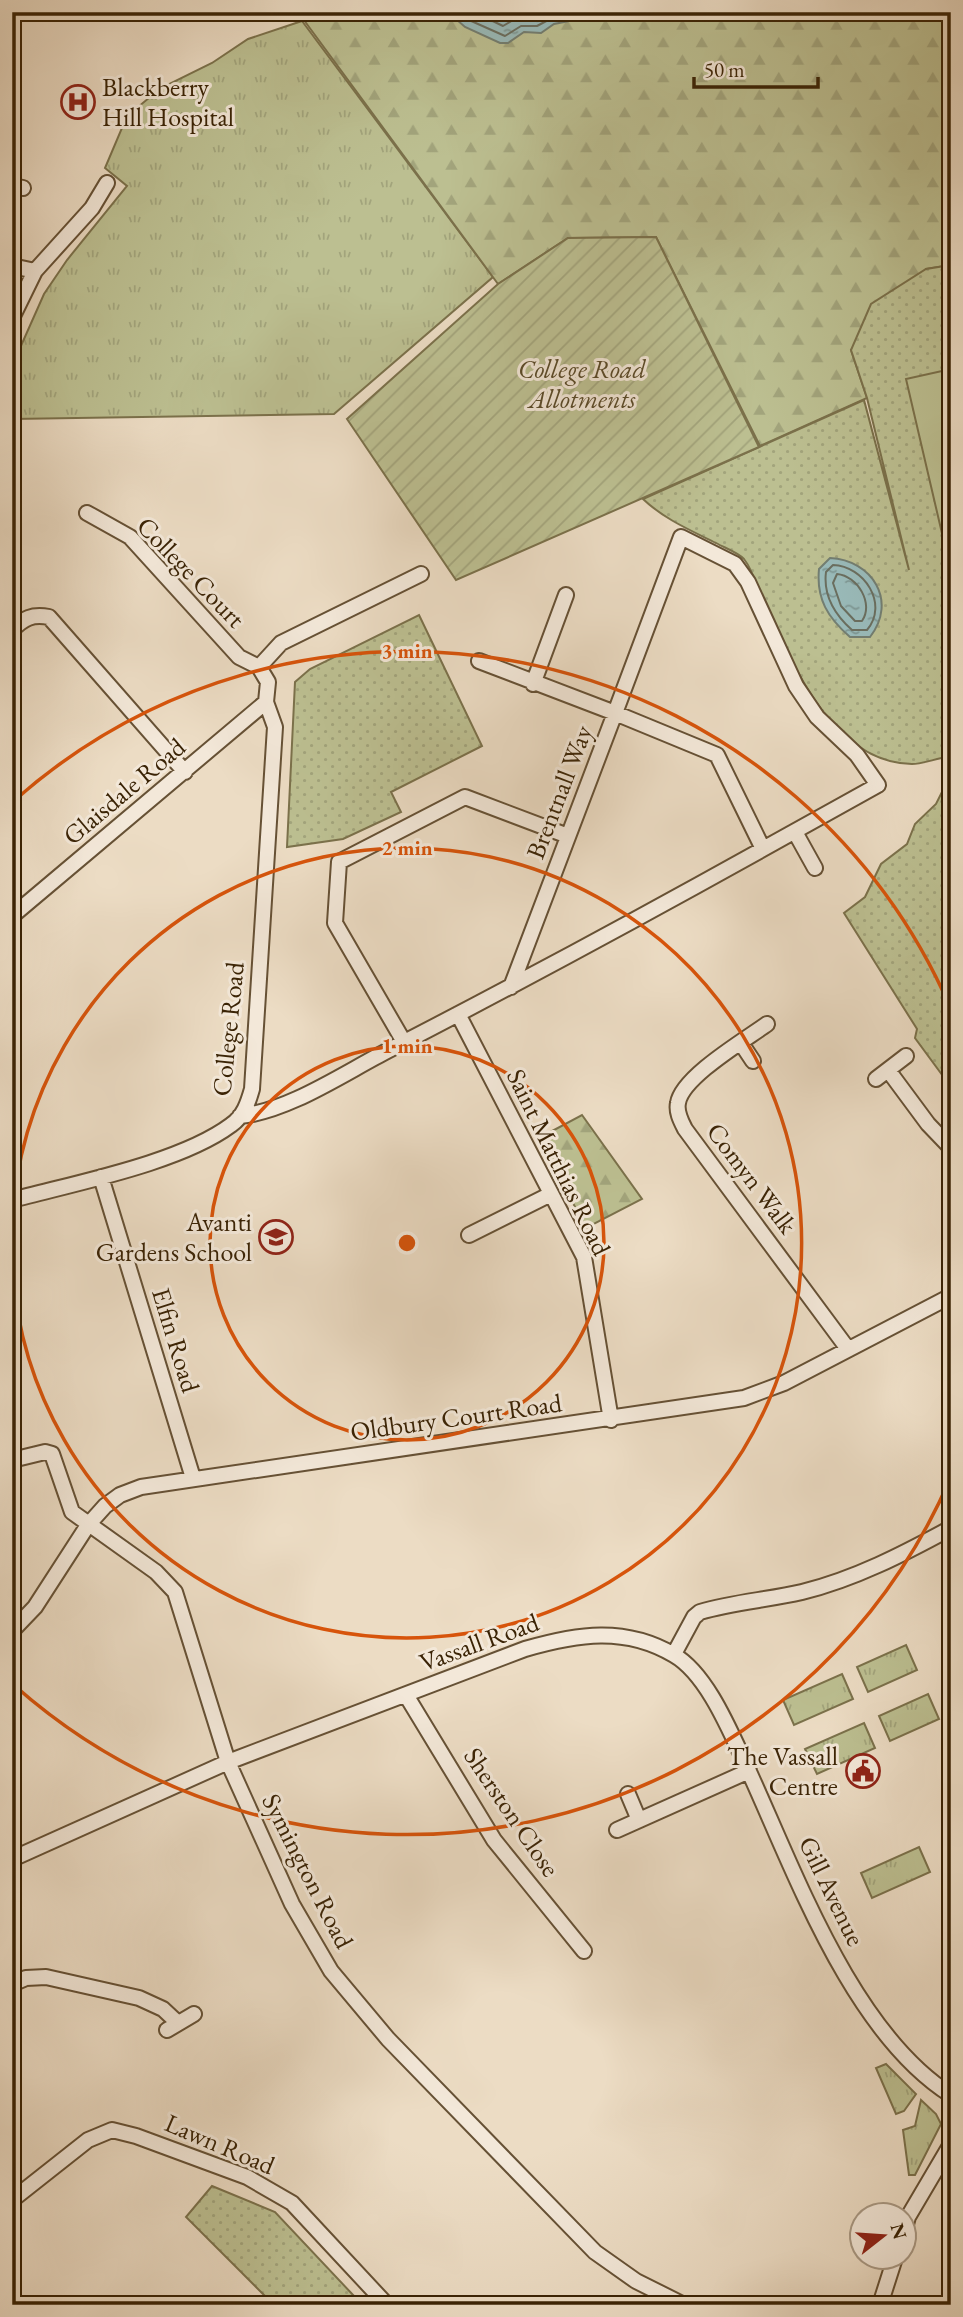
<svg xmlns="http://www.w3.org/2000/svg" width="963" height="2317" viewBox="0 0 963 2317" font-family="'EB Garamond',serif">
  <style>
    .grass { fill: url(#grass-tufts); stroke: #7b714b; stroke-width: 2 }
    .forest { fill: url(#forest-firs); stroke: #7b714b; stroke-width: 2 }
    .park { fill: url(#park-dots); stroke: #7b714b; stroke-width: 2 }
    .garden { fill: url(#garden-furrows); stroke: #7b714b; stroke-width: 2 }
    .pitch { fill: #bcbf91; stroke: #7b714b; stroke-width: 2 }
    .water { fill: url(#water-ripples); stroke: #737e71; stroke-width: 2 }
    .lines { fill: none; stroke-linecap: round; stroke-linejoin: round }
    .shore { stroke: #6a6e5f; stroke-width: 2 }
    .minor-casing { stroke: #665135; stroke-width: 18 }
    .minor { stroke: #f3e8d9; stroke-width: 14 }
    .ring { fill: none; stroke: #d7540b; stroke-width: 3.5 }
    .labels { text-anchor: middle; stroke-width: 6; stroke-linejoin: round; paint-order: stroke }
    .poi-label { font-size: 26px; fill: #3a2305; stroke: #f3e8d9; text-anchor: end }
    .park-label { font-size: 26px; font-style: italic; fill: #5a4a28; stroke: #f3e8d9 }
    .street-label { font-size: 26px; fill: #3a2305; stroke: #f3e8d9 }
    .centre { fill: #d7540b; stroke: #f3e8d9; stroke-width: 3.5 }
    .ring-label { font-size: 21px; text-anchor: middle; font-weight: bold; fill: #d7540b; stroke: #f3e8d9; stroke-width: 6; stroke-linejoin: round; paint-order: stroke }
  </style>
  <defs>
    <pattern id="grass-tufts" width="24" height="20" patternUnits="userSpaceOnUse" patternTransform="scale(1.75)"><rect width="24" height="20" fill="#bcbf91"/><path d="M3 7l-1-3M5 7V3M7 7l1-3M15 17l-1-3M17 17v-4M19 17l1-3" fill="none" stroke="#a2a47c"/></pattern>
    <pattern id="forest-firs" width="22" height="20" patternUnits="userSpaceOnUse" patternTransform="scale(1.75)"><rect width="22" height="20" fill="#bcbf91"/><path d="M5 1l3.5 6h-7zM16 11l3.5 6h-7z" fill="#a2a47c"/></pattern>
    <pattern id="park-dots" width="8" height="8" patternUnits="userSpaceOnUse" patternTransform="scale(1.75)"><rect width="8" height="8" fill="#bcbf91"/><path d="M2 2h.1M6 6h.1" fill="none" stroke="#a2a47c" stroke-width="1.8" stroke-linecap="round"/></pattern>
    <pattern id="garden-furrows" width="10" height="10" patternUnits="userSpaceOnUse" patternTransform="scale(1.75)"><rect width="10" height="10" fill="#bcbf91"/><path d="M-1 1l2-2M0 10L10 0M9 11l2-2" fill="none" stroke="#a2a47c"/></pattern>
    <pattern id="water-ripples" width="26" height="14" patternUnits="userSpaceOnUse" patternTransform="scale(1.75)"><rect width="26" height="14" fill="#99bab9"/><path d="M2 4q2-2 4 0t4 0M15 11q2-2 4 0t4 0" fill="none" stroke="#7e9794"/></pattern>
  </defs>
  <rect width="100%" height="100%" fill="#ecdcc4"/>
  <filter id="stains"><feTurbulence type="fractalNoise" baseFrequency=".00286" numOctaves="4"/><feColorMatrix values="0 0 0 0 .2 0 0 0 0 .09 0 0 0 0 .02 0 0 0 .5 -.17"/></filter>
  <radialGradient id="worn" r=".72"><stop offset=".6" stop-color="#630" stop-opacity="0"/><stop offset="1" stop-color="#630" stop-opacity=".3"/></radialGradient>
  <path class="grass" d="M302,21L493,277L334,414L12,419V366L44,294L67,260L127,186L105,168L127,116L161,88L212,63L248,39Z
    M906,1645L917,1670L868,1692L857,1667Z
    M842,1674L853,1699L794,1725L783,1700Z
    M928,1694L939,1719L890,1741L879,1716Z
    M864,1723L875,1748L817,1774L805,1749Z
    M919,1847L930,1872L872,1898L861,1873Z
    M886,2064L916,2094L904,2111L896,2114L876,2068Z
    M921,2100L936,2114L941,2124L915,2175H909L903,2130L915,2126Z"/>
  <path class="forest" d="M298,12H951V265L926,269L851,350L867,398L760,446L656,237L568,238L498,284Z
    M582,1115L642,1199L586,1228L539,1138Z"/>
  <path class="park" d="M951,265V1087L915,1038L917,1029L844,913L865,897L881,864L907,844L915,824L936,804L946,784L948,757C937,758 923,764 912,764C833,763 795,667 766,608C758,592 755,573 744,559C737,552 725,548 716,543C690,530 664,519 643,499L864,400L909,570L867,398L851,350L871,304L926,269Z
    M419,615L482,746L391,792L401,812L343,839L287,847L295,682L310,669Z
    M212,2186L275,2212L354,2296L344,2305H274L186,2217Z"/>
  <path class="garden" d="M656,237L759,447L456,580L347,419L498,284L568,238Z"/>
  <path class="pitch" d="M951,369V572L906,379Z"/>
  <path class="water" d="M448,12H615L554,24L541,33L524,32L508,43H500L465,27Z
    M830,558C872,560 898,601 870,637H850C828,618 816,599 819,569Z"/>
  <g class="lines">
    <path class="shore" d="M461,12L469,20L505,36L521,26H537L552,18L576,12
      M474,12L503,26L518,17H534L543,12
      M833,565C864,566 889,604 867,630H852C834,614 823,596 826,572Z
      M837,574C858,576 874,604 862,621H855L841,606L833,583Z"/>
    <g class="minor-casing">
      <path id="minor" d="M12,186L23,188
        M12,266L35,271L92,208L107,183
        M12,318L35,271
        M12,630C24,618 32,614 49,617L185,772
        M479,661L615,713L681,537L735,564L748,582L796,686L817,717L857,755L878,785L763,849
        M259,667L281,643L421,574
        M533,684L566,595
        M795,832L815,868
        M12,916L266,702
        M458,1014L584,1257L611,1420
        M767,1024C745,1040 682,1077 678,1103C676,1112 681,1121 685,1129L848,1349
        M404,1042L335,923L339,862L465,797L568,836
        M741,1043L753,1061
        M888,1070L928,1124L951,1148
        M876,1079L906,1056
        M240,1116C289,1111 344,1073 389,1050C515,985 639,918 763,849L717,755L615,713L511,987
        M101,1177L193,1478
        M12,1200C75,1183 180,1163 231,1125C244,1116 248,1103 252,1089L275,727L266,702L268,682L259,667L239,657L130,537L87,513
        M469,1235L551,1194
        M12,1460L45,1452L52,1454L72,1512L156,1572L175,1592L228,1762L292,1904L331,1971L388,2039L595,2252L636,2281L684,2305
        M12,1631L35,1607L88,1525L105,1506L120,1495L141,1487L744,1398L784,1383L951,1296
        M674,1654L694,1617L700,1612C733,1602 768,1600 802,1592C855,1579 903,1554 951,1528
        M406,1695L494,1840L584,1951
        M628,1794L639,1820
        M617,1830L749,1771
        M12,1859L228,1762L525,1649C577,1634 625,1626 674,1655C707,1674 730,1731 746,1765C794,1869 851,2032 951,2095
        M12,1984L26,1978L46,1977L139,1998L163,2009L178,2023
        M167,2030L194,2014
        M12,2200L88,2140L112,2130L136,2136L247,2177L292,2203L387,2305
        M904,2232L908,2217L951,2144
        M880,2305L895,2258"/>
    </g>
    <use href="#minor" class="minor"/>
  </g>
  <g class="ring">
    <circle cx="407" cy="1243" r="197"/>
    <path d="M12 1226A395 395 0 1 1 12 1260"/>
    <path d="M950 1479A592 592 0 0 1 15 1686M15 800A592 592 0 0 1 950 1007"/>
  </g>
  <defs>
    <g id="hospital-ring" transform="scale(1.75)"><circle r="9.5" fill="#f3e8d9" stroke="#8f2418" stroke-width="1.5"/><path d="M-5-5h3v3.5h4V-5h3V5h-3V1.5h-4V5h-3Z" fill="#8f2418"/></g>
    <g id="school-ring" transform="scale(1.75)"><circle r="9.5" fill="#f3e8d9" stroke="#8f2418" stroke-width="1.5"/><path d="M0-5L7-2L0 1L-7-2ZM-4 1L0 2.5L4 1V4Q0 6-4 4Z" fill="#8f2418"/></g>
    <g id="civic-ring" transform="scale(1.75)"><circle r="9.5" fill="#f3e8d9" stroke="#8f2418" stroke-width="1.5"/><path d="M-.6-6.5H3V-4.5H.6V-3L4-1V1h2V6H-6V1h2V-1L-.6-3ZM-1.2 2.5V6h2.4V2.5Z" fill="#8f2418"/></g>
  </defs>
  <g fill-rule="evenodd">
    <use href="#hospital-ring" x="78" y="102"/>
    <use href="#school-ring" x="276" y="1237"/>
    <use href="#civic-ring" x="863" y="1771"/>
  </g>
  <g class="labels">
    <g class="poi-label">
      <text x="102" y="96" text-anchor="start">Blackberry<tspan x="102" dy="30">Hill Hospital</tspan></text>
      <text x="252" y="1231">Avanti<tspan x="252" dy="30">Gardens School</tspan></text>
      <text x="838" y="1765">The Vassall<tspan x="838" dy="30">Centre</tspan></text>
    </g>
    <g class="park-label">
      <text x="582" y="378">College Road<tspan x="582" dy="30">Allotments</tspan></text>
    </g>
    <g class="street-label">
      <text transform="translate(191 572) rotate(46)" y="9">College Court</text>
      <text transform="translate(124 791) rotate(-40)" y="9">Glaisdale Road</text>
      <text transform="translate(559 792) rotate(-69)" y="9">Brentnall Way</text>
      <text transform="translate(228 1029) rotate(-84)" y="9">College Road</text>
      <text transform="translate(559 1162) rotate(64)" y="9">Saint Matthias Road</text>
      <text transform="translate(752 1178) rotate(53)" y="9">Comyn Walk</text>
      <text transform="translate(176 1340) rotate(73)" y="9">Elfin Road</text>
      <text transform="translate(456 1417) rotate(-8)" y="9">Oldbury Court Road</text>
      <text transform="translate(479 1642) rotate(-20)" y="9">Vassall Road</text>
      <text transform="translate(512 1812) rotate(56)" y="9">Sherston Close</text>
      <text transform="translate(308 1871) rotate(63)" y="9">Symington Road</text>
      <text transform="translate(832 1891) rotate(64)" y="9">Gill Avenue</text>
      <text transform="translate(220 2144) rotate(23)" y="9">Lawn Road</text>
    </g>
  </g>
  <circle cx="407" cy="1243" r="10" class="centre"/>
  <g class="ring-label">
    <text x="407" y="658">3 min</text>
    <text x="407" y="855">2 min</text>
    <text x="407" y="1053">1 min</text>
  </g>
  <rect width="963" height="2317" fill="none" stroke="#ecdcc4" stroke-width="42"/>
  <rect x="14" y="14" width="935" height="2289" fill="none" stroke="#3a2305" stroke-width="3.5"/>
  <rect x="21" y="21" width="921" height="2275" fill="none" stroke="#3a2305" stroke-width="2"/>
  <g transform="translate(883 2236) rotate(73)"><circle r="33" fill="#f3e8d9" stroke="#a99984" stroke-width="2"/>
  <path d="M0-5L12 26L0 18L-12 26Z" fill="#8f2418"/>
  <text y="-10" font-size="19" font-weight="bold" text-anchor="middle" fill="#3a2305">N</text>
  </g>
  <path d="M694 77v10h124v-10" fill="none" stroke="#3a2305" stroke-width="3.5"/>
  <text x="704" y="77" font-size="21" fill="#3a2305" stroke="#f3e8d9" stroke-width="5" paint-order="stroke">50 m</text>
  <rect width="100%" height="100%" filter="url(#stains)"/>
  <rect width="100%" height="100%" fill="url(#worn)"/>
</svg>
